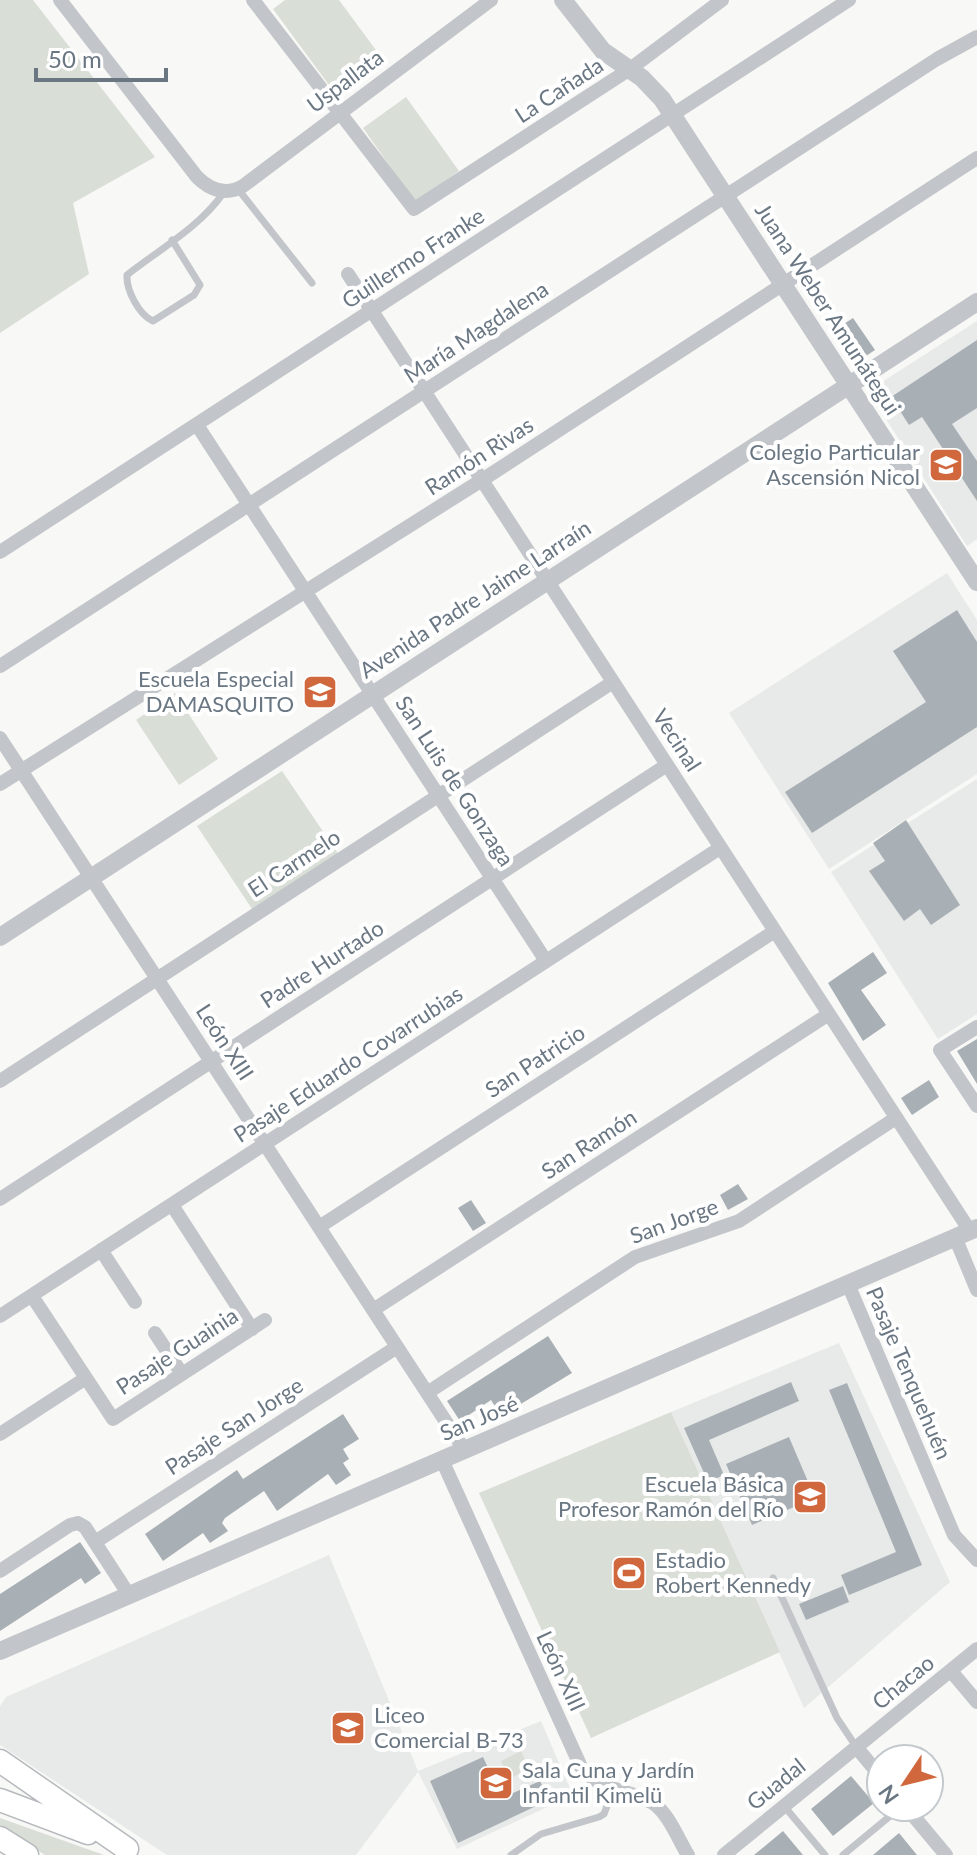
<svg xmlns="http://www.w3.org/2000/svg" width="977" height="1855" viewBox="0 0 977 1855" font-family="Lato,sans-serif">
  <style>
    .built { fill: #e8eae9 }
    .green { fill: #d9ded7 }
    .building { fill: #a9b0b5 }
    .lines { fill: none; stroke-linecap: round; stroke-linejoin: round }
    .primary-casing { stroke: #b6b9bd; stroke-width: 25 }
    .service { stroke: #c2c5c9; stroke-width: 7 }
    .minor { stroke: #c2c5c9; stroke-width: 14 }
    .tertiary { stroke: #c2c5c9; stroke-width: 18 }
    .primary { stroke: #fff; stroke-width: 22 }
    .labels { text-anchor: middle; stroke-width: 8; stroke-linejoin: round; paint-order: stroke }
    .street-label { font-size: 22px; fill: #6a7783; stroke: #fff }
    .poi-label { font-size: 22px; fill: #6a7783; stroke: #fff; text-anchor: end }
  </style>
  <rect width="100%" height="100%" fill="#f8f8f6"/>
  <path class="built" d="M977,321V539L967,546L868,391Z
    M947,573L977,620V774L829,869L729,713Z
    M977,779V1014L938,1039L831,872Z
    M839,1343L950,1582L804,1708L671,1412Z
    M329,1555L418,1771L541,1721L573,1795L457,1849L418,1772L356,1855H167L0,1745V1706L6,1697Z"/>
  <path class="green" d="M0,0H33L155,157L73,203L89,274L0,333Z
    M285,0H339L384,61L337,96L273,9Z
    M406,97L459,171L415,202L363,128Z
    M175,693L218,759L179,785L136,720Z
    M282,771L341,858L256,915L197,826Z
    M671,1412L780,1652L591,1738L479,1493Z
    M521,1751L529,1769L509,1779L501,1761Z
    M0,1818L104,1855H45L0,1825Z"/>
  <path class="building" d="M853,318L875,350L860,360L849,355L833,331Z
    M977,340V408L952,424L977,461V501L922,417L909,425L891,397Z
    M957,610L977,642V727L812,833L785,792L926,702L893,651Z
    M906,820L960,905L931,925L920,909L904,921L869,871L885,861L873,843Z
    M873,952L887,973L861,990L886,1025L863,1041L828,983Z
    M977,1039V1084L957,1051Z
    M929,1080L939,1097L912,1115L901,1098Z
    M738,1184L748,1199L728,1210L720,1195Z
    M471,1200L486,1223L473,1231L458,1208Z
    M548,1336L572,1373L501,1416L491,1400L460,1421L447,1401Z
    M791,1382L799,1401L709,1440L724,1475L708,1482L684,1428Z
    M847,1383L922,1565L849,1595L841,1575L896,1552L829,1390Z
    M343,1414L359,1439L343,1449L349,1459L343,1463L351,1475L336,1485L328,1474L277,1511L264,1491L225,1518L222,1523L228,1531L210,1543L203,1533L163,1561L145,1534L237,1470L243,1479Z
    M789,1437L815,1498L752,1525L726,1464Z
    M80,1542L101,1573L85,1584L81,1578L0,1631V1594Z
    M843,1586L849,1602L806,1620L799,1604Z
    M483,1757L502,1798L540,1781L549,1800L458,1843L430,1781Z
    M851,1776L874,1803L833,1836L811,1809Z
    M783,1831L803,1855H754Z
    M899,1833L917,1855H873Z"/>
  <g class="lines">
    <g class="primary-casing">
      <path id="primary" d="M0,1761L127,1849
        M0,1800L88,1833
        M0,1838L27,1855"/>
    </g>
    <path class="service" d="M238,189L312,283
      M172,240L200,285L194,295L153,321C139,315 126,290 127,275C160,249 201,226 224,192
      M773,1578L837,1718L857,1748
      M784,1806L825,1855
      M511,1855L541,1834L599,1817L604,1814L613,1790
      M843,1855L901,1807"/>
    <path class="minor" d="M60,0L197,177C210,190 226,196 243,186L491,0
      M253,0L414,209L630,69L722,0
      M348,274L970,1231
      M197,425L546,961
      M0,552L849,0
      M0,666L937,59L977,37
      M0,738L465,1451
      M0,784L482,480L977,158
      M977,1027L940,1050L977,1106
      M0,1081L613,682
      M0,1199L667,765
      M172,1205L252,1329
      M319,1227L775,931
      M955,1237L977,1290
      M101,1250L135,1302
      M848,1284L954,1535L977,1560
      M32,1296L113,1419L265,1320
      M373,1310L829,1014
      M0,1316L720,848
      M155,1333L182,1374
      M427,1393L635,1257L739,1221L896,1118
      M0,1434L86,1378
      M442,1460L581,1767C601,1793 628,1788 653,1803C669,1814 678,1839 688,1855
      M95,1542L397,1347
      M0,1571L70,1525L78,1523L85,1527L129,1595
      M951,1671L977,1702
      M857,1748L881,1777
      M906,1807L946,1855
      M724,1855L977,1649"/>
    <path class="tertiary" d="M563,0L603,51L642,78L662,99L977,582
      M0,937L977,302
      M0,1651L977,1228"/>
    <use href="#primary" class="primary"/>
  </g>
  <defs>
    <g id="school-square" transform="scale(1.8)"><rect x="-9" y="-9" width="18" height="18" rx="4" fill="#d0673d" stroke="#fff"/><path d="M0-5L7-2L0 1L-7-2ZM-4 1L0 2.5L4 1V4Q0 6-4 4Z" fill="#fff"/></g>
    <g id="stadium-square" transform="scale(1.8)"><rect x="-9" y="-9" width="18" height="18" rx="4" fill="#d0673d" stroke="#fff"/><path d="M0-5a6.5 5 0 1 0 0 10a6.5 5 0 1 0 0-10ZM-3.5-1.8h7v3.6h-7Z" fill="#fff"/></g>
  </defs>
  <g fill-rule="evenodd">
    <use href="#school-square" x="946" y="465"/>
    <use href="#school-square" x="320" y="692"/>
    <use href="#school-square" x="810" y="1497"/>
    <use href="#stadium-square" x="629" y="1573"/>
    <use href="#school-square" x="348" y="1728"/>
    <use href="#school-square" x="496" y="1783"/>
  </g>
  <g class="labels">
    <g class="street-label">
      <text transform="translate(345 81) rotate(-37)" y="8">Uspallata</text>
      <text transform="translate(559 90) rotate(-33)" y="8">La Cañada</text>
      <text transform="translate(413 258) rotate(-33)" y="8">Guillermo Franke</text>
      <text transform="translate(828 309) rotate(57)" y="8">Juana Weber Amunátegui</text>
      <text transform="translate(476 332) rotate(-33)" y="8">María Magdalena</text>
      <text transform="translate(479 456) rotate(-33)" y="8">Ramón Rivas</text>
      <text transform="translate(475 599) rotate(-33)" y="8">Avenida Padre Jaime Larraín</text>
      <text transform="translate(677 740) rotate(57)" y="8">Vecinal</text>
      <text transform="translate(455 781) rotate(57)" y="8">San Luis de Gonzaga</text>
      <text transform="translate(294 863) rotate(-33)" y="8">El Carmelo</text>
      <text transform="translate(322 964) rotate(-33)" y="8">Padre Hurtado</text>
      <text transform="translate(225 1042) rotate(57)" y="8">León XIII</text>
      <text transform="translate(535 1061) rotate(-33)" y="8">San Patricio</text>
      <text transform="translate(348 1064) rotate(-33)" y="8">Pasaje Eduardo Covarrubias</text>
      <text transform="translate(589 1144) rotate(-33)" y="8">San Ramón</text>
      <text transform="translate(674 1221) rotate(-20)" y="8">San Jorge</text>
      <text transform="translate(177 1351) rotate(-33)" y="8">Pasaje Guainia</text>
      <text transform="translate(909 1373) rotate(67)" y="8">Pasaje Tenquehuén</text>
      <text transform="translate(479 1418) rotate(-23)" y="8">San José</text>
      <text transform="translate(234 1426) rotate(-33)" y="8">Pasaje San Jorge</text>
      <text transform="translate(561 1671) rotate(65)" y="8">León XIII</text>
      <text transform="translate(903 1682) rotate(-39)" y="8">Chacao</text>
      <text transform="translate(776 1784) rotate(-39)" y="8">Guadal</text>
    </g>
    <g class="poi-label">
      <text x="920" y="460">Colegio Particular<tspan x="920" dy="25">Ascensión Nicol</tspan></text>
      <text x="294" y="687">Escuela Especial<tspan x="294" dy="25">DAMASQUITO</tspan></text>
      <text x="784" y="1492">Escuela Básica<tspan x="784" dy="25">Profesor Ramón del Río</tspan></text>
      <text x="655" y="1568" text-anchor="start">Estadio<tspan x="655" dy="25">Robert Kennedy</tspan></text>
      <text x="374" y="1723" text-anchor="start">Liceo<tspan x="374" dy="25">Comercial B-73</tspan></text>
      <text x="522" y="1778" text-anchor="start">Sala Cuna y Jardín<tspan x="522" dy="25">Infantil Kimelü</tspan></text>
    </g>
  </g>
  <g transform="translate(905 1783) rotate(235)"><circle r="38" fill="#ffffff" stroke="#c3c9cd" stroke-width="2"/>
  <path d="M0-6L14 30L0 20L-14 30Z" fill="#d0673d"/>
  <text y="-12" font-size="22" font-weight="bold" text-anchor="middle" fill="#6a7783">N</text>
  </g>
  <path d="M36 68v12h130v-12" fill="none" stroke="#6a7783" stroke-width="4"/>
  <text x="48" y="68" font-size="24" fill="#6a7783" stroke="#ffffff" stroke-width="6" paint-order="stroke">50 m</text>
</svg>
